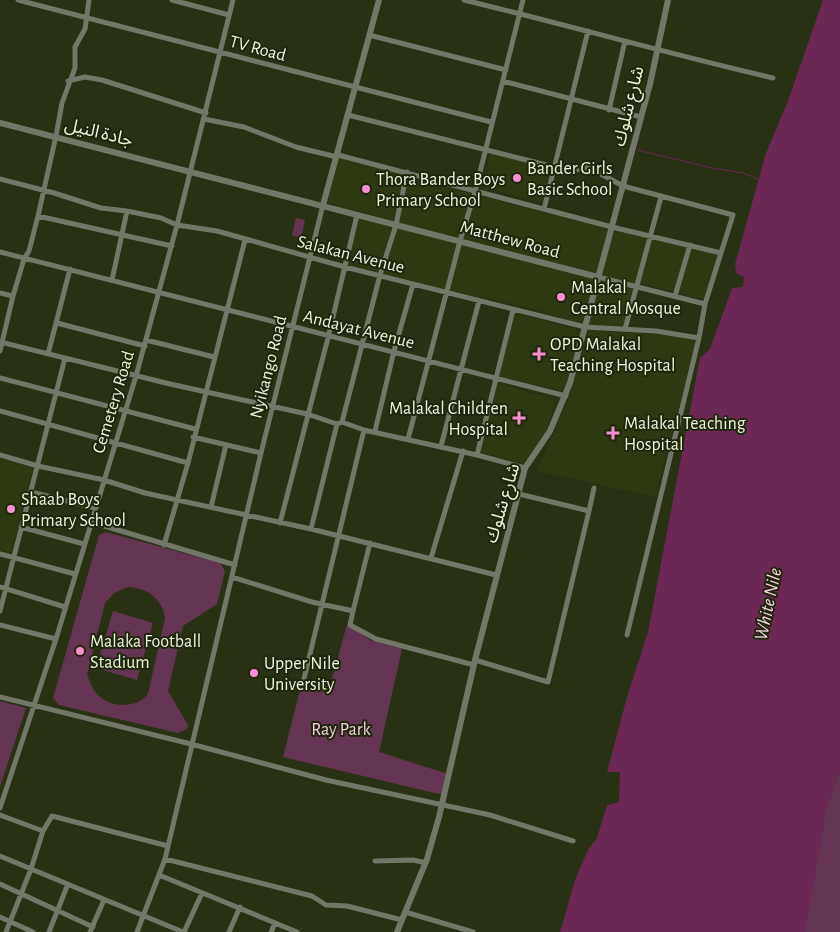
<svg xmlns="http://www.w3.org/2000/svg" width="840" height="932" viewBox="0 0 840 932" font-family="'Alegreya Sans','Noto Sans Arabic',sans-serif">
  <style>
    .built { fill: #2d3913 }
    .green { fill: #633552; fill-rule: evenodd }
    .water { fill: #6b2855 }
    .lines { fill: none; stroke-linecap: round; stroke-linejoin: round }
    .stream { stroke: #6b2855; stroke-width: 1 }
    .minor { stroke: #727769; stroke-width: 5 }
    .tertiary { stroke: #727769; stroke-width: 6 }
    .poi-dot { fill: #f690d1; stroke: #1f270a; stroke-width: 2 }
    .labels { text-anchor: middle; stroke-width: 4; stroke-linejoin: round; paint-order: stroke }
    .street-label { font-size: 18px; fill: #edf3e1; stroke: #1f270a }
    .poi-label { font-size: 18px; fill: #edf3e1; stroke: #1f270a; text-anchor: start }
    .park-label { font-size: 18px; fill: #f4cae3; stroke: #1f270a }
    .water-label { font-size: 19px; font-style: italic; fill: #fed5ed; stroke: #1f270a }
  </style>
  <rect width="100%" height="100%" fill="#283114"/>
  <path class="built" d="M491,153L552,169L543,203L482,187Z
    M339,157L405,174L394,221L326,203Z
    M408,178L718,255L705,300L638,282L625,327L583,325L530,308L438,288L348,264L357,218L394,226Z
    M514,312L581,331L565,391L498,376Z
    M588,330L656,334L697,340L655,497L537,471L570,395Z
    M497,383L553,399L555,404L546,431L523,464L479,452Z
    M0,458L33,467L11,553L0,550Z"/>
  <path class="green" d="M296,218L305,220L301,238L292,235Z
    M106,532L220,563L225,571L217,604L183,626L168,691L188,725L187,729L178,733L59,705L53,698L99,535ZM128,587C147,588 162,598 165,618L148,694C136,709 109,708 97,694C92,689 90,681 87,675L105,603L114,593Z
    M113,611L153,623L137,680L96,668Z
    M347,624L370,640L402,649L379,752L448,774L443,795L283,757L302,682L329,690Z
    M0,701L26,708L0,787Z
    M840,769V932H805L826,808Z"/>
  <path class="water" d="M823,0H840V769L826,808L806,929L805,932H560L576,877L588,850L597,838L607,805L619,802L620,772H607L627,697L648,632L700,358L710,349L732,288L743,287L744,277L736,273L735,264L766,153L788,101Z"/>
  <g class="lines">
    <path class="stream" d="M637,150L712,168L743,173L758,179"/>
    <path class="minor" d="M18,0L491,122
      M172,0L229,15
      M464,0C567,25 669,54 773,78
      M369,35L506,70
      M68,81L85,77L102,80L206,113
      M503,81L641,117
      M609,110L625,41
      M348,115L562,169L574,170L588,167L623,186L733,215L721,253
      M204,119L244,127L296,147L337,157
      M338,155L612,227L721,253L705,304L699,338L627,635
      M0,179L54,193L101,208L127,211L161,218L177,225L217,231L345,267L585,327L656,331L699,338
      M544,209L588,31
      M38,216L172,246
      M0,252L566,396
      M598,277L705,304
      M112,280L127,211
      M0,293L13,296
      M675,296L690,245
      M57,323L145,346
      M625,329L661,197
      M146,340L214,357
      M0,342L170,384L307,414L337,424L342,422L364,430L477,455L525,468
      M0,351L13,296L24,259L29,251L38,216L56,136L62,103L75,68V47L85,29L89,0
      M48,354L70,269
      M0,378L195,429
      M0,411L188,463
      M342,422L380,275L396,225L407,172
      M375,431L394,351L413,284
      M193,437L261,453
      M408,439L460,241L475,192L523,0
      M441,446L479,301
      M0,455L38,466L104,480L145,493L311,529L496,575
      M477,455L513,310
      M31,492L95,508
      M519,494L589,511L594,488
      M211,507L226,445
      M91,522L235,565
      M280,523L329,334L357,215
      M21,527L84,544
      M311,529L337,424
      M164,545L188,463L245,240
      M0,554L75,574
      M431,558L463,451
      M232,577L312,602L353,611L350,625L376,639L474,665
      M0,587L65,607
      M0,611L65,358
      M353,611L370,543
      M0,625L56,639
      M475,660L548,682L589,511
      M304,679L364,430
      M0,697L191,744L326,780L490,815L573,841
      M0,808L56,639L136,376L177,225L233,0
      M0,815L43,831L52,816L168,846
      M0,856L183,932
      M165,859L312,896L326,905L347,906L402,920
      M375,861L413,860L426,863
      M159,875L297,932
      M0,884L93,927
      M405,912L473,932
      M0,917L33,932
      M6,932L31,869L43,831
      M49,932L68,884
      M90,932L104,900
      M137,932L165,859L261,453L323,205
      M184,932L202,893
      M229,932L240,907
      M271,932L275,923"/>
    <path class="tertiary" d="M0,123L598,277
      M323,205L379,0
      M397,932L427,859L439,817L475,660L525,468L550,431L570,383L650,84L668,0"/>
  </g>
  <g class="poi-dot">
    <circle cx="517" cy="178" r="5"/>
    <circle cx="366" cy="189" r="5"/>
    <circle cx="561" cy="297" r="5"/>
    <path d="M536.5 346.5h5v5h5v5h-5v5h-5v-5h-5v-5h5z"/>
    <path d="M516.5 410.5h5v5h5v5h-5v5h-5v-5h-5v-5h5z"/>
    <path d="M610.5 425.5h5v5h5v5h-5v5h-5v-5h-5v-5h5z"/>
    <circle cx="11" cy="509" r="5"/>
    <circle cx="80" cy="651" r="5"/>
    <circle cx="254" cy="673" r="5"/>
  </g>
  <g class="labels">
    <g class="street-label">
      <text transform="translate(258 48) rotate(15)" y="6">TV Road</text>
      <text transform="translate(628 106) rotate(-76)" y="6">شارع شلوك</text>
      <text transform="translate(99 132) rotate(14)" y="6">جادة النيل</text>
      <text transform="translate(510 239) rotate(15)" y="6">Matthew Road</text>
      <text transform="translate(351 254) rotate(14)" y="6">Salakan Avenue</text>
      <text transform="translate(359 329) rotate(14)" y="6">Andayat Avenue</text>
      <text transform="translate(268 367) rotate(-76)" y="6">Nyikango Road</text>
      <text transform="translate(113 402) rotate(-73)" y="6">Cemetery Road</text>
      <text transform="translate(502 503) rotate(-73)" y="6">شارع شلوك</text>
    </g>
    <g class="poi-label">
      <text x="527" y="174">Bander Girls<tspan x="527" dy="21">Basic School</tspan></text>
      <text x="376" y="185">Thora Bander Boys<tspan x="376" dy="21">Primary School</tspan></text>
      <text x="571" y="293">Malakal<tspan x="571" dy="21">Central Mosque</tspan></text>
      <text x="550" y="350">OPD Malakal<tspan x="550" dy="21">Teaching Hospital</tspan></text>
      <text x="508" y="414" text-anchor="end">Malakal Children<tspan x="508" dy="21">Hospital</tspan></text>
      <text x="624" y="429">Malakal Teaching<tspan x="624" dy="21">Hospital</tspan></text>
      <text x="21" y="505">Shaab Boys<tspan x="21" dy="21">Primary School</tspan></text>
      <text x="90" y="647">Malaka Football<tspan x="90" dy="21">Stadium</tspan></text>
      <text x="264" y="669">Upper Nile<tspan x="264" dy="21">University</tspan></text>
    </g>
    <g class="park-label">
      <text x="341" y="735">Ray Park</text>
    </g>
    <g class="water-label">
      <text transform="translate(767 604) rotate(-78)" y="7">White Nile</text>
    </g>
  </g>
</svg>
